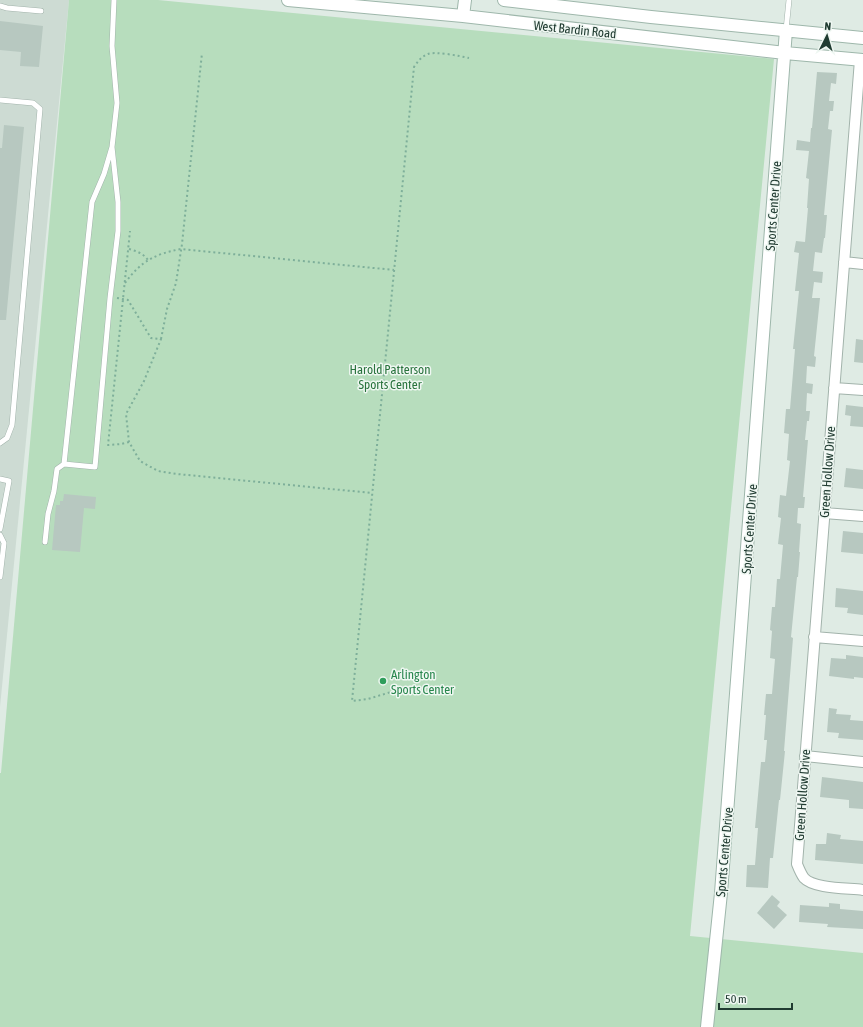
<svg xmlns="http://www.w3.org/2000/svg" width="863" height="1027" viewBox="0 0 863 1027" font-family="'Asap Condensed',sans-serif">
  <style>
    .built { fill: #cddbd3 }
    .green { fill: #b7ddbd }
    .building { fill: #b7c8c0 }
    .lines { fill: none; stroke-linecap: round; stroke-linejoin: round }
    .lane-casing { stroke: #a2b3ab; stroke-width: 6 }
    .street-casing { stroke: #a2b3ab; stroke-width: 12 }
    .secondary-casing { stroke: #9eb7ab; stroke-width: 14 }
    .path { stroke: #7eaf9a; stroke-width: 2; stroke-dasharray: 2 3; stroke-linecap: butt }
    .lane { stroke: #fff; stroke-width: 5 }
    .street { stroke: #fff; stroke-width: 10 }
    .secondary { stroke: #fff; stroke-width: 12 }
    .leisure-dot { fill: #2e9e5b; stroke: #eff7f2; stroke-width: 1.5 }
    .labels { text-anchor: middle; stroke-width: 3; stroke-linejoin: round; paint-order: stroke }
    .street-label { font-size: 13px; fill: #203b31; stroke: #eff7f2 }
    .park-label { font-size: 13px; fill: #29733d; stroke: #eff7f2 }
    .leisure-label { font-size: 13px; fill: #27864d; stroke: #eff7f2; text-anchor: start }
  </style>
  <rect width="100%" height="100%" fill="#dfebe4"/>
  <path class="built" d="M0,0H69L0,707Z"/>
  <path class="green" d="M69,0H158L774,59L690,936L863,953V1027H0V773H1Z"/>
  <path class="building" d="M0,21L43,26L39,67L20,66L21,52L0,50Z
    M817,72L837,73L836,84L831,83L829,101H834L833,111H830L828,129L832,130L824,215H827L825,238H824L822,253L815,252L813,271L823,272L822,283L814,282L812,298H820L814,356L816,357L815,367L807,366L806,383L813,384L812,394L807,393L806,411H810L809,421H807L805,440H808L803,497H805L804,508H798L797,523L801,524L799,552H800L798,577H797L791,637L793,638L784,751H785L780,800H779L773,858H770L768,888L746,887L747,865H755L758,828H755L761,762H765L767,740H764L766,715H764L766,694H772L775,659L770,658L772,631L770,630L772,607H775L777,579H780L783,545L778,544L781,518L778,517L780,495L786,496L790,461L787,460L789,434L784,433L786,409H790L795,349H793L799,291H795L799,253L794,252L796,241L805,242L808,208H807L809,179L806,178L809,151L796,150L797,140L810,142L811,128H812Z
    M4,125L24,127L6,320H0V148H2Z
    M856,339L863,340V363L854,362Z
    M846,405L863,407V427L850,426L851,416L845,415Z
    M846,468L863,470V489L844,487Z
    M64,494L96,497L95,509L84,508L80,552L52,550L56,505H60V501H63Z
    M843,531L863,533V554L841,552Z
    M836,588L863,591V615L847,613L848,608L835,607Z
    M846,655L863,657V678L854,677V679L829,676L831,658L846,659Z
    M829,708L837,709L836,714L851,715L850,720L863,721V740L838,738L839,733L827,732Z
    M822,777L863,782V809L849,808V800L820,797Z
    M827,833L841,835L840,839L863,841V864L815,860L816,844H826Z
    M772,895L780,902L777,906L787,915L774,929L757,913Z
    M829,903L840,904V909L863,911V929L827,927L828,924L799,922L800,905L829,907Z"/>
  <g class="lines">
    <g class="lane-casing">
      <path id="lane" d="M0,6L7,8L41,11
        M786,30L789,0
        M0,100L33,103L40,109L12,425L7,438L0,443
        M112,147L118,202V231L110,298L95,467L64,464L92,202L104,174L112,147L117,103L112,46L114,0
        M0,479L9,481L0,529
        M0,535L4,543L0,577
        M45,542L48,514L54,491L57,469L64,464"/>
    </g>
    <g class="street-casing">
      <path id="street" d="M860,60L797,864C799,869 801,874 804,878C814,889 849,888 863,890
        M844,262L863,264
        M834,388L863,390
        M824,513L863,516
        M814,637L863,641
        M805,756L863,762"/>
    </g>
    <g class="secondary-casing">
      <path id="secondary" d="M288,0L463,16L785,53L863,60
        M504,0L651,17L863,38
        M463,16L465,0
        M707,1027L721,893L786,30"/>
    </g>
    <path class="path" d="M129,249C136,251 143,253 148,260
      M125,283C141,261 155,254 181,249L394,270
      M117,298L128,300L151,338L161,339L144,381L126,414L129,442L140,461L158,471L177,474L372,493
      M161,339L167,309L176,283L182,244L202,53
      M129,442L121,444L108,445L130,231
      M404,688L368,699L352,701L414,67C418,61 421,57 428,54C435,51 460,56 469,58"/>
    <use href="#lane" class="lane"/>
    <use href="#street" class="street"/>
    <use href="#secondary" class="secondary"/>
  </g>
  <circle class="leisure-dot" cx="383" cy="681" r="4"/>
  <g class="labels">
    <g class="street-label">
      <text transform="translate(575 29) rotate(6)" y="5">West Bardin Road</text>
      <text transform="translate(773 206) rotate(-86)" y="5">Sports Center Drive</text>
      <text transform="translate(827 472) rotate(-86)" y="5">Green Hollow Drive</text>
      <text transform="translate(749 529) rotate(-86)" y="5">Sports Center Drive</text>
      <text transform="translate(802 795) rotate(-86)" y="5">Green Hollow Drive</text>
      <text transform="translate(724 852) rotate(-85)" y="5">Sports Center Drive</text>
    </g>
    <g class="park-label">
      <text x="390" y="374">Harold Patterson<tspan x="390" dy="15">Sports Center</tspan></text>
    </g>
    <g class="leisure-label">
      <text x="391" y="679">Arlington<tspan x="391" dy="15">Sports Center</tspan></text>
    </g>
  </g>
  <g transform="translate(827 36) rotate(5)" stroke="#eff7f2" stroke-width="3" paint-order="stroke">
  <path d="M0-3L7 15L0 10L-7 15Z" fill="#203b31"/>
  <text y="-6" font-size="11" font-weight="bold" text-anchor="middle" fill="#203b31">N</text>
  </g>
  <path d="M719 1003v6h73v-6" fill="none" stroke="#203b31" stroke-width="2"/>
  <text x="725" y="1003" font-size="12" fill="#203b31" stroke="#eff7f2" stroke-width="3" paint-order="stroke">50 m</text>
</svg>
